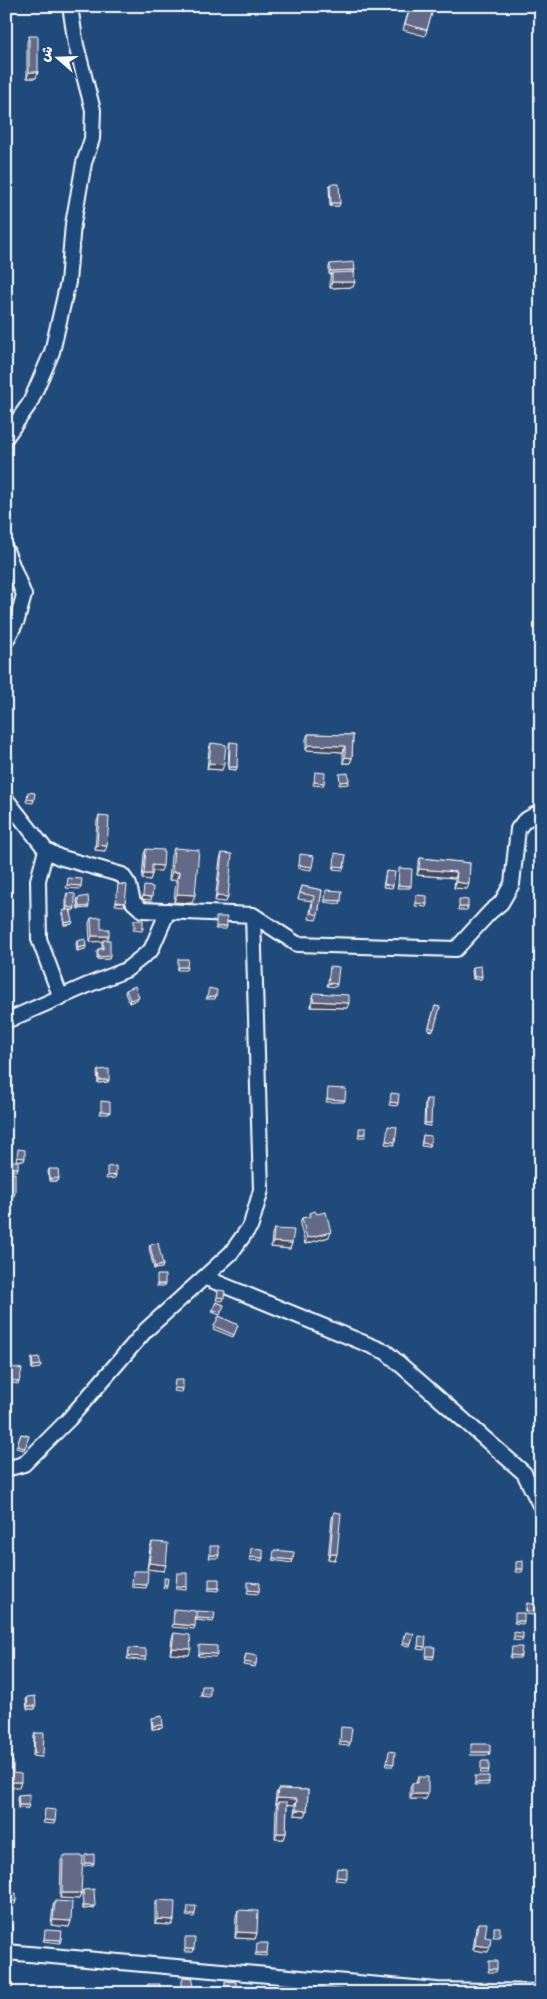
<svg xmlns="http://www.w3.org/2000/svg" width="547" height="1999" viewBox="0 0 547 1999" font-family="'Comic Neue','Playpen Sans Arabic',sans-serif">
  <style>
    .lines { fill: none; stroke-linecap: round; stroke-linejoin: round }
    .minor-casing { stroke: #fff; stroke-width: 18 }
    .minor { stroke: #1f4a7a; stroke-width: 14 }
    .wall { fill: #545b75; stroke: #fff }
    .shaded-wall { fill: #454a5f; stroke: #fff }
    .building { fill: #626a88; stroke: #fff }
  </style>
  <rect width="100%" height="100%" fill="#1f4a7a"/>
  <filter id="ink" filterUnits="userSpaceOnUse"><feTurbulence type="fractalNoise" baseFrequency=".02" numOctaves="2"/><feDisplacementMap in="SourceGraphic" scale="10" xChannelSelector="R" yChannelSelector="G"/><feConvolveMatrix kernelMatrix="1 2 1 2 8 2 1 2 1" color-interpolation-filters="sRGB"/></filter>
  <g filter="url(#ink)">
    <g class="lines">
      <g class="minor-casing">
        <path id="minor" d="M6,437L30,403L52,352L68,282L73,224L84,163L92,139L93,110L76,45L70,6
          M6,550L24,595L17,620L6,641
          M6,799L46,850L59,857L122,875L129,885L133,902L142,910L253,915L297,944L456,949L490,912L501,903L512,884L518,829L524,821L541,811
          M46,850L38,880L39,939L61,998
          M6,1021L88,985L126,970L151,950L168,911
          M206,1278L386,1352L524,1473L541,1507
          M6,1469L24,1464L69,1419L146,1330L231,1253L251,1225L261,1190L253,915
          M6,1952L437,1990L541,1992"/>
      </g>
      <use href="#minor" class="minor"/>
    </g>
    <path class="wall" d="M410,6H434L425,36L403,30Z
      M29,36L36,78H27V42Z
      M330,184L339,206H330L329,187Z
      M330,264L354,272L353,287L330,288V278L331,274H329V267Z
      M308,734L353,735L352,758L350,763H343V752L306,750V739Z
      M230,742L237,767L236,770L228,769L229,745Z
      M211,743L222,770L207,769L209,749Z
      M99,816L105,851L95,850L97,821Z
      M174,848L192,903L174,902L176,880H169L171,856Z
      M146,849L161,871H152V874L150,880L142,879L144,854Z
      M222,853L226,902L215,901L220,859Z
      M420,858L470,863L467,889L454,888L455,878L417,875L418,864Z
      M386,871L393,886L392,888L383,887Z
      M302,886L322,890L318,915L316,920L309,919L312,901L298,899Z
      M67,893L75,908L74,910H71L72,924L64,925L62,914L63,911L66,910V896Z
      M78,898L88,908L78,909L77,901Z
      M91,918L101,929L108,940L109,959H97V952L98,949H102V941L90,942L89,923Z
      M77,941L86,946L85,949L77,951L76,944Z
      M473,967L482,976L481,979H473L472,970Z
      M126,990L138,999L129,1003L125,993Z
      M314,993L347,1008L311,1007L312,999Z
      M435,1006L440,1007L433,1031L428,1030Z
      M98,1070L109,1080L108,1082L98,1083L97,1073Z
      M426,1099L431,1123L430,1126L424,1125L425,1102Z
      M423,1135L430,1144L429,1147L421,1146Z
      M49,1169L59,1178L58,1181H49L48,1172Z
      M310,1213L329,1237L305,1244L300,1224L302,1218L309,1217Z
      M274,1229L292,1243L290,1249L271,1247L272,1234Z
      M150,1245L163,1265L162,1268L154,1269L149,1248Z
      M216,1302L224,1305L220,1315L212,1312Z
      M219,1316L238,1325L233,1337L213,1329Z
      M32,1358L40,1368L32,1369L31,1361Z
      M12,1367L19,1382L18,1384L8,1382Z
      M21,1434L29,1436L24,1450L16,1448Z
      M334,1512L335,1560L328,1559L332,1518Z
      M152,1542L164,1571L147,1569L150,1547Z
      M527,1603L535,1612L534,1615L525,1614Z
      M174,1633L189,1655L170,1654L172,1638Z
      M404,1635L411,1644L410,1646L402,1645Z
      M246,1654L256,1664L255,1667L243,1665Z
      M27,1697L36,1706L35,1709H27L26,1700Z
      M152,1718L162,1728L152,1729L151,1720Z
      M35,1733L42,1757L33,1756L34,1736Z
      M418,1777L426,1799H410V1788L412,1783H416Z
      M278,1789L308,1790L307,1811L305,1816L294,1815L295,1805L287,1804L286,1833L284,1839H275L276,1808L277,1804H275L276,1794Z
      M18,1795L28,1808H18L17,1797Z
      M63,1856L81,1893L79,1899L60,1898L61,1861Z
      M83,1890L95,1906L94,1908L83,1909L82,1892Z
      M157,1900L174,1920L172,1925L155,1924V1906Z
      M55,1901L71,1921L69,1927L51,1925L53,1906Z
      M238,1910L257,1933L255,1939L235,1938L236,1916Z
      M478,1923L485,1937L488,1952L473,1950L476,1928Z
      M148,1984L159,1993H146V1989Z"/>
    <path class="shaded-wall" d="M29,72H38L36,78H27Z
      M331,203H340L339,206H330Z
      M355,270L354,273L329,274L330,271Z
      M332,282H355L353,287L330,288Z
      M308,745L345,746L343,752L306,750Z
      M345,757L352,758L350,763H343Z
      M209,763L224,764L222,770L207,769Z
      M229,767H237L236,770L228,769Z
      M349,781L348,784L339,785L340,782Z
      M314,782L324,783L323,786L313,785Z
      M27,799L34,800L33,803L26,802Z
      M97,845L107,846L105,851L95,850Z
      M152,865L163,866L161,871H150Z
      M299,865L312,867L311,870L298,868Z
      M334,866L344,867L343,870L333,869Z
      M419,869L457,872L455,878L417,875Z
      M172,872H179L176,880H169Z
      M144,874H152L150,880L142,879Z
      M456,882L469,884L467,889L454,888Z
      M67,885L81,886L80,889L66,888Z
      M398,885L411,886L410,888H397Z
      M177,894L195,895L192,903L174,902Z
      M143,896L152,897L151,900L142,899Z
      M217,896L228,897L226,902L215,901Z
      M325,900L341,901L340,904L324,902Z
      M116,902L125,903L124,906L115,905Z
      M416,903L427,904L426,907L415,906Z
      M89,906L88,908L78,909L79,907Z
      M67,907L75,908L74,910H66Z
      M459,907H468L467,910H458Z
      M73,921L72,924L64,925L65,923Z
      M227,926L226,929H215L216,927Z
      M134,927L143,928L142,931L133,930Z
      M92,936H109L107,941L90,942Z
      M86,946L85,949L77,951L78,948Z
      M110,956L109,959H97L98,957Z
      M178,967H187L186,970H177Z
      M482,976L481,979H473L474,977Z
      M328,983L337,984L336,987L327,986Z
      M216,996L215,999H206L207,997Z
      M139,997L138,999L129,1003L130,1000Z
      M313,1001L349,1003L347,1008L311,1007Z
      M99,1080H109L108,1082L98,1083Z
      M327,1099L345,1100L344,1102H326Z
      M390,1102L398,1103L397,1106L389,1105Z
      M101,1111L110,1112L109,1114H100Z
      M425,1123H431L430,1126L424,1125Z
      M359,1134H366L365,1137H358Z
      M386,1141L395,1142L394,1145L385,1144Z
      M17,1157L25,1158L24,1161L16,1160Z
      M11,1168H18L17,1171L10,1170Z
      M116,1175L115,1178L106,1179L107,1176Z
      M59,1178L58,1181H49L50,1179Z
      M15,1193L14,1196H6V1194Z
      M331,1232L329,1237L305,1244L307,1238Z
      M273,1242L292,1243L290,1249L271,1247Z
      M163,1265L162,1268L154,1269L155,1267Z
      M157,1284H165L164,1286H156Z
      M217,1297L224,1298L223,1301L216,1300Z
      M41,1365L40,1368L32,1369L33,1366Z
      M174,1388L183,1389L182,1392L173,1391Z
      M330,1554H337L335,1560L328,1559Z
      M210,1555H219L218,1558H209Z
      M250,1557L263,1558L262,1561L249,1560Z
      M273,1558L293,1560L292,1563L272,1560Z
      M149,1563L166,1565L164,1571L147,1569Z
      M516,1569H523L522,1572H515Z
      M132,1584L147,1585L146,1588L131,1587Z
      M164,1585H167L166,1588H163Z
      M176,1586L187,1587L186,1590L175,1589Z
      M209,1588H219L218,1591L208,1590Z
      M248,1590L259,1591L258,1594L247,1593Z
      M197,1618L214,1619L213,1622L196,1620Z
      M515,1621H524L523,1624L514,1623Z
      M173,1624L195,1626L194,1629L172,1627Z
      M514,1637L523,1638L522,1641L513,1640Z
      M418,1646L425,1647L424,1650L417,1649Z
      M172,1648L191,1649L189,1655L170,1654Z
      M199,1653L217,1654L216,1657L198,1656Z
      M511,1655L521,1656L520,1658H510Z
      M128,1656L146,1657L145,1660L127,1659Z
      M426,1656H434L433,1659L425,1658Z
      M201,1694H210L209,1697L200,1696Z
      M28,1706H36L35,1709H27Z
      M163,1725L162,1728L152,1729L153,1726Z
      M340,1742L350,1743L349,1746L339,1745Z
      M471,1752H490L489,1755H470Z
      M34,1753L43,1754L42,1757L33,1756Z
      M387,1763L394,1764L393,1766H386Z
      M481,1770H489L488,1773H480Z
      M11,1782H21L19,1787H9Z
      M489,1782L488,1785H474L475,1783Z
      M6,1790H11L9,1795H6Z
      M412,1794H428L426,1799H410Z
      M277,1798L297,1799L295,1805L278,1804V1802L277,1804H275Z
      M19,1805H29L28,1808H18Z
      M296,1810L307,1811L305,1816L294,1815Z
      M44,1820L55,1821L54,1824L43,1823Z
      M277,1833H286L284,1839H275Z
      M85,1863H94L93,1865L84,1866Z
      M336,1877L347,1878L346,1881L335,1880Z
      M62,1893H81L79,1899L60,1898Z
      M7,1901H16L15,1904H6Z
      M84,1906H95L94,1908L83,1909Z
      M187,1914H195L194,1917L186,1916Z
      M157,1919L174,1920L172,1925L155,1924Z
      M53,1920L71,1921L69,1927L51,1925Z
      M237,1932L257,1933L255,1939L235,1938Z
      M494,1934L500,1935L499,1937H493Z
      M6,1935H12L11,1938L6,1937Z
      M44,1939L61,1940L60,1943L43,1941Z
      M475,1945L490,1947L488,1952L473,1950Z
      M185,1949H194L193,1952H184Z
      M256,1953H267L266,1956L255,1955Z
      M489,1969H497L496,1972H488Z
      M181,1987L192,1988L191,1991L180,1990Z
      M225,1991H236L235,1993H224Z"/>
    <path class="building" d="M411,6H434L427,30L405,24Z
      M29,36H38V72H29Z
      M330,184H339L340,203H331Z
      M354,262L355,270L330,271V264Z
      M354,272L355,282H332V273Z
      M308,734L353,735L352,758L345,757V746L308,745Z
      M230,742L238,743L237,767H229Z
      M211,743L226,745L224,764L209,763Z
      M315,772L325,773L324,783L314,782Z
      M348,773L349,781L340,782L339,774Z
      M28,792L35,793L34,800L27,799Z
      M99,816L109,817L107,846L97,845Z
      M174,848L199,850L195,895L177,894L179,872H172Z
      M146,849L164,850L163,866L152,865V874H144Z
      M222,853L232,854L228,897L217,896Z
      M335,853L346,855L344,867L334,866Z
      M300,854L314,856L312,867L299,865Z
      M420,858L470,863L469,884L456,882L457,872L419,869Z
      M399,868L412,869L411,886L398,885Z
      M386,871L395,872L393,886L384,884Z
      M68,878L82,879L81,886L67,885Z
      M118,884L127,885L125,903L116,902Z
      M144,886L153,887L152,897L143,896Z
      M302,886L322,890L318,915L311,913L314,896L300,893Z
      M326,890L342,891L341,901L325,900Z
      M67,893L75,894V908L67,907Z
      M416,895L427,896V904L416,903Z
      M88,896L89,906L79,907L78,898Z
      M459,899L468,900V907H459Z
      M70,909L73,921L65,923L63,911Z
      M101,917V929H109V936H92L91,918Z
      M216,917H227V926L216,927Z
      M134,920H143V928L134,927Z
      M85,939L86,946L78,948L77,941Z
      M103,940H110V956L98,957V949H103Z
      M178,959H188L187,967H178Z
      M330,966L339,967L337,984L328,983Z
      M481,966L482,976L474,977L473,967Z
      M135,986L139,997L130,1000L126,990Z
      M209,988L217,990L216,996L207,997Z
      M314,993L349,995V1003L313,1001Z
      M435,1006L440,1007L434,1029L429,1027Z
      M109,1069V1080H99L98,1070Z
      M328,1088L346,1089L345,1100L327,1099Z
      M391,1093L399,1094L398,1103L390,1102Z
      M426,1099H432L431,1123H425Z
      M101,1101L110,1102V1112L101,1111Z
      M388,1126L397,1127L395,1142L386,1141Z
      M359,1128H366V1134H359Z
      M423,1135L431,1136L430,1144L422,1143Z
      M18,1149L25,1150V1158L17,1157Z
      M12,1161H18V1168H11Z
      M116,1166V1175L107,1176V1167Z
      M49,1169H58L59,1178L50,1179Z
      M6,1173H15V1193L6,1194Z
      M315,1211L317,1214L326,1212L331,1232L307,1238L302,1218L311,1216L310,1213Z
      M274,1229L294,1230L292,1243L273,1242Z
      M158,1243L163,1265L155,1267L150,1245Z
      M157,1275H165V1284H157Z
      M218,1290L225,1291L224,1298L217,1297Z
      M216,1302L224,1305L221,1312L213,1310Z
      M219,1316L238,1325L234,1335L214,1326Z
      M39,1357L41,1365L33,1366L32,1358Z
      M12,1367L22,1369L19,1382L9,1379Z
      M175,1380H183V1389L174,1388Z
      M21,1434L29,1436L25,1448L17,1446Z
      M334,1512L341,1513L337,1554H330Z
      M152,1542L168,1543L166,1565L149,1563Z
      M210,1546H219V1555H210Z
      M251,1548L263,1549V1558L250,1557Z
      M274,1550L294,1552L293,1560L273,1558Z
      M523,1561V1569H516V1562Z
      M133,1571H148L147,1585L132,1584Z
      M177,1573H187V1587L176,1586Z
      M164,1578H168L167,1585H164Z
      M209,1579H219V1588H209Z
      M248,1582L260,1583L259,1591L248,1590Z
      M527,1603L536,1605L535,1612L526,1611Z
      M174,1609L196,1611L195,1626L173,1624Z
      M197,1611L215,1612L214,1619L197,1618Z
      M515,1613H524V1621H515Z
      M406,1632L414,1634L411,1644L403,1642Z
      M514,1632L523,1633V1638L514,1637Z
      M174,1633L190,1635L191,1649L172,1648Z
      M419,1636L426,1637L425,1647L418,1646Z
      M199,1645L217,1646V1654L199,1653Z
      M427,1647H435L434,1656H426Z
      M512,1647H522L521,1656L511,1655Z
      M129,1648L146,1649V1657L128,1656Z
      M246,1654L257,1656L256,1664L244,1662Z
      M202,1686H210V1694H201Z
      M35,1696L36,1706H28L27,1697Z
      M162,1716L163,1725L153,1726L152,1718Z
      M341,1727L352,1728L350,1743L340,1742Z
      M35,1733H44L43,1754L34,1753Z
      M471,1744H490V1752H471Z
      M389,1751L395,1752L394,1764L387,1763Z
      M6,1761H13V1773L21,1774V1782H11V1790H6Z
      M481,1761H489V1770H481Z
      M475,1776H489V1782L475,1783Z
      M418,1777H428V1794H412V1783H418Z
      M278,1789L308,1790L307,1811L296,1810L297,1799L277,1798Z
      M29,1794V1805H19L18,1795Z
      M278,1802H287L286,1833H277Z
      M45,1809L56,1810L55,1821L44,1820Z
      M94,1854V1863H85V1855Z
      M63,1856H83L81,1893H62Z
      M337,1868L347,1869V1878L336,1877Z
      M94,1889L95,1906H84L83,1890Z
      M8,1893H16V1901H7Z
      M157,1900L175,1901L174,1920L157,1919Z
      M55,1901L72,1902L71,1921L53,1920Z
      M188,1906H196L195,1914H187Z
      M238,1910L258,1911L257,1933L237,1932Z
      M478,1923H487L485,1937L491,1938L490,1947L475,1945Z
      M6,1925H12V1935H6Z
      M494,1927H500V1935L494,1934Z
      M45,1930L62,1931L61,1940L44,1939Z
      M185,1938H195L194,1949H185Z
      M257,1943H268L267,1953H256Z
      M489,1961H497V1969H489Z
      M183,1977L193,1978L192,1988L181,1987Z
      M225,1981L236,1982V1991H225Z
      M148,1984H160L159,1993H148Z"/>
  </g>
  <rect width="547" height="1999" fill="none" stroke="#1f4a7a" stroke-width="25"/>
  <rect x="12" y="12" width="522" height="1974" fill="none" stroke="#fff" stroke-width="2" filter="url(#ink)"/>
  <g transform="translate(58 58) rotate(290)" stroke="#1f4a7a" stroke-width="4" paint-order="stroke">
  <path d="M0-4L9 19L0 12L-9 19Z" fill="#ffffff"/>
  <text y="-8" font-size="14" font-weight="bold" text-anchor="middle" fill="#ffffff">ش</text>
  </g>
</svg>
